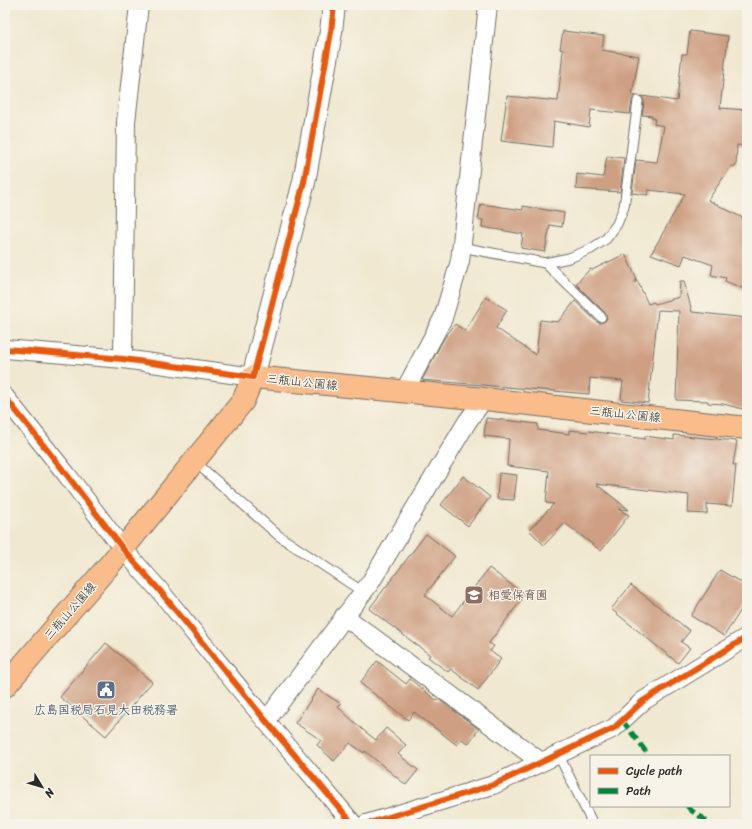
<svg xmlns="http://www.w3.org/2000/svg" width="752" height="829" viewBox="0 0 752 829" font-family="Sriracha,'Klee One',sans-serif">
  <style>
    .building { fill: #ce9f82 }
    .lines { fill: none; stroke-linecap: round; stroke-linejoin: round }
    .service-casing { stroke: #706d65; stroke-width: 11 }
    .minor-casing { stroke: #706d65; stroke-width: 20 }
    .tertiary-casing { stroke: #706d65; stroke-width: 24 }
    .primary-casing { stroke: #706d65; stroke-width: 24 }
    .service { stroke: #fff; stroke-width: 9 }
    .minor { stroke: #fff; stroke-width: 18 }
    .tertiary { stroke: #fff; stroke-width: 22 }
    .primary { stroke: #f9bc8a; stroke-width: 22 }
    .quiet { stroke: #00873e; stroke-width: 5; stroke-dasharray: 10 5; stroke-linecap: butt }
    .cycleway-casing { stroke: #f7f3e8; stroke-width: 8 }
    .cycleway { stroke: #e8590c; stroke-width: 6 }
    .labels { text-anchor: middle; stroke-width: 3; stroke-linejoin: round; paint-order: stroke }
    .street-label { font-size: 12px; fill: #2b2b2b; stroke: #f7f3e8 }
    .education-label { font-size: 12px; font-weight: bold; fill: #785e54; stroke: #f7f3e8; text-anchor: start }
    .service-label { font-size: 12px; font-weight: bold; fill: #4e5e75; stroke: #f7f3e8 }
  </style>
  <rect width="100%" height="100%" fill="#f7f3e8"/>
  <filter id="ink" filterUnits="userSpaceOnUse"><feTurbulence type="fractalNoise" baseFrequency=".025" numOctaves="2"/><feDisplacementMap in="SourceGraphic" scale="8" xChannelSelector="R" yChannelSelector="G"/><feConvolveMatrix kernelMatrix="1 2 1 2 8 2 1 2 1" color-interpolation-filters="sRGB"/></filter>
  <filter id="wash" filterUnits="userSpaceOnUse"><feTurbulence type="fractalNoise" baseFrequency=".012" numOctaves="4" result="noise"/><feDisplacementMap in="SourceGraphic" scale="16" xChannelSelector="R" yChannelSelector="G"/><feGaussianBlur stdDeviation="0.9" result="paint"/><feColorMatrix in="noise" values="0 0 0 0 0 0 0 0 0 0 0 0 0 0 0 0 0 1.4 0 .05"/><feComposite in="paint" operator="in"/></filter>
  <g filter="url(#wash)">
    <rect width="100%" height="100%" fill="#f0e8d0"/>
    <g id="blocks">
      <path class="building" d="M563,31L604,36L602,50L639,56L632,95H636L632,100L630,114L591,110L589,127L554,121L552,147L501,141L507,96L558,101L563,50L560,49Z
        M690,31L728,36L720,108L747,110V146L737,145L736,166H731L708,200L741,217L747,219V290L725,281L726,278L711,275L713,265L685,255L681,265L651,254L685,194L648,190V195L632,193L636,160L657,162L664,126L654,124L655,118H652V116L642,115L644,101L641,96L677,101L682,54H687Z
        M607,156L624,158L620,192L576,189L577,174L603,177Z
        M481,204L523,210V206L564,213L562,227L550,225L545,252L521,248L523,234L482,227L483,220L478,219Z
        M625,254L636,277L635,283L637,280L648,304L654,302L655,304L679,297L680,281H684L692,312L747,318V410L723,404L708,403V401L676,400L679,311L658,310L648,403L621,400L623,381L590,378L589,394L422,380L443,340L455,324L465,331L486,297L507,310L496,328L536,355L540,320L558,322L575,301L597,322L600,323L605,321L607,318L605,313L576,284L590,269L592,270Z
        M486,418L538,424V430L569,434V430L588,432L589,431L645,439V436L674,440V435L737,441L733,465H736L732,506L707,504V514L688,513L689,495L596,484L629,510L618,509L629,515L601,551L565,523L544,545L529,530L554,504L546,503L549,471L507,466L509,439L484,436Z
        M499,473L517,475L514,500L497,499Z
        M463,476L490,497L468,526L441,505Z
        M426,534L455,556L425,595L452,616L489,568L525,595L489,643L494,646L490,651L501,659L478,690L451,669L448,672L428,657L430,655L369,609Z
        M720,570L747,586V601L724,636L691,616Z
        M631,585L690,631L681,642L690,648L678,663L611,609Z
        M106,643L152,682L106,736L60,697Z
        M377,661L406,684L410,679L437,701L438,699L479,729L468,744L462,739L457,745L414,712L408,720L360,683Z
        M318,689L341,704L338,707L363,730L376,740L386,728L406,745L398,754L418,770L406,785L365,751L364,753L350,743L334,761L317,745L321,740L295,723Z"/>
    </g>
  </g>
  <g filter="url(#ink)">
    <use href="#blocks" fill-opacity="0" stroke="#706d65" stroke-width="1"/>
    <g class="lines">
      <g class="service-casing">
        <path id="service" d="M461,247L545,263L569,258L591,249L606,239L617,224L624,207L638,101
          M545,263L601,317
          M194,461L279,536L363,592
          M558,754L593,824"/>
      </g>
      <g class="minor-casing">
        <path id="minor" d="M5,349L123,359L253,377
          M123,359L126,122L139,5
          M404,392L443,318L460,261L488,5
          M5,397L67,475L123,549L160,591L266,721L353,824
          M344,616L541,762
          M266,721L370,583L467,422L484,399
          M366,824L493,785L614,728L643,701L747,637"/>
      </g>
      <g class="tertiary-casing">
        <path id="tertiary" d="M253,377L304,182L331,32L334,5"/>
      </g>
      <g class="primary-casing">
        <path id="primary" d="M5,686L123,549L243,401L253,377L484,399L747,428"/>
      </g>
      <use href="#service" class="service"/>
      <use href="#minor" class="minor"/>
      <use href="#tertiary" class="tertiary"/>
      <use href="#primary" class="primary"/>
      <path class="quiet" d="M622,720L649,756
        M687,806L692,811L711,824"/>
      <g class="cycleway-casing">
        <path id="cycleway" d="M5,349L123,359L253,377L304,182L331,32L334,5
          M5,397L67,475L123,549L160,591L266,721L353,824
          M366,824L493,785L614,728L643,701L747,637"/>
      </g>
      <use href="#cycleway" class="cycleway"/>
    </g>
  </g>
  <defs>
    <g id="school-square" transform="scale(1)"><rect x="-9" y="-9" width="18" height="18" rx="4" fill="#8d6e63" stroke="#f7f3e8"/><path d="M0-5L7-2L0 1L-7-2ZM-4 1L0 2.5L4 1V4Q0 6-4 4Z" fill="#fff"/></g>
    <g id="civic-square" transform="scale(1)"><rect x="-9" y="-9" width="18" height="18" rx="4" fill="#5c6f8a" stroke="#f7f3e8"/><path d="M-.6-6.5H3V-4.5H.6V-3L4-1V1h2V6H-6V1h2V-1L-.6-3ZM-1.2 2.5V6h2.4V2.5Z" fill="#fff"/></g>
  </defs>
  <g fill-rule="evenodd">
    <use href="#school-square" x="474" y="595"/>
    <use href="#civic-square" x="106" y="690"/>
  </g>
  <g class="labels">
    <g class="street-label">
      <text transform="translate(302 382) rotate(6)" y="4">三瓶山公園線</text>
      <text transform="translate(625 414) rotate(6)" y="4">三瓶山公園線</text>
      <text transform="translate(70 611) rotate(-49)" y="4">三瓶山公園線</text>
    </g>
    <g class="education-label">
      <text x="488" y="599">相愛保育園</text>
    </g>
    <g class="service-label">
      <text x="106" y="714">広島国税局石見大田税務署</text>
    </g>
  </g>
  <rect width="752" height="829" fill="none" stroke="#f7f3e8" stroke-width="20"/>
  <rect x="590" y="755" width="140" height="52" fill="#f7f3e8" stroke="#a5a39c"/>
  <rect x="598" y="768" width="20" height="6" fill="#e8590c" stroke="#a5a39c"/>
  <text x="626" y="775" font-size="12" fill="#2b2b2b">Cycle path</text>
  <rect x="598" y="788" width="20" height="6" fill="#00873e" stroke="#a5a39c"/>
  <text x="626" y="795" font-size="12" fill="#2b2b2b">Path</text>
  <g transform="translate(42 787) rotate(128)" stroke="#f7f3e8" stroke-width="3" paint-order="stroke">
  <path d="M0-3L7 15L0 10L-7 15Z" fill="#2b2b2b"/>
  <text y="-6" font-size="11" font-weight="bold" text-anchor="middle" fill="#2b2b2b">N</text>
  </g>
</svg>
